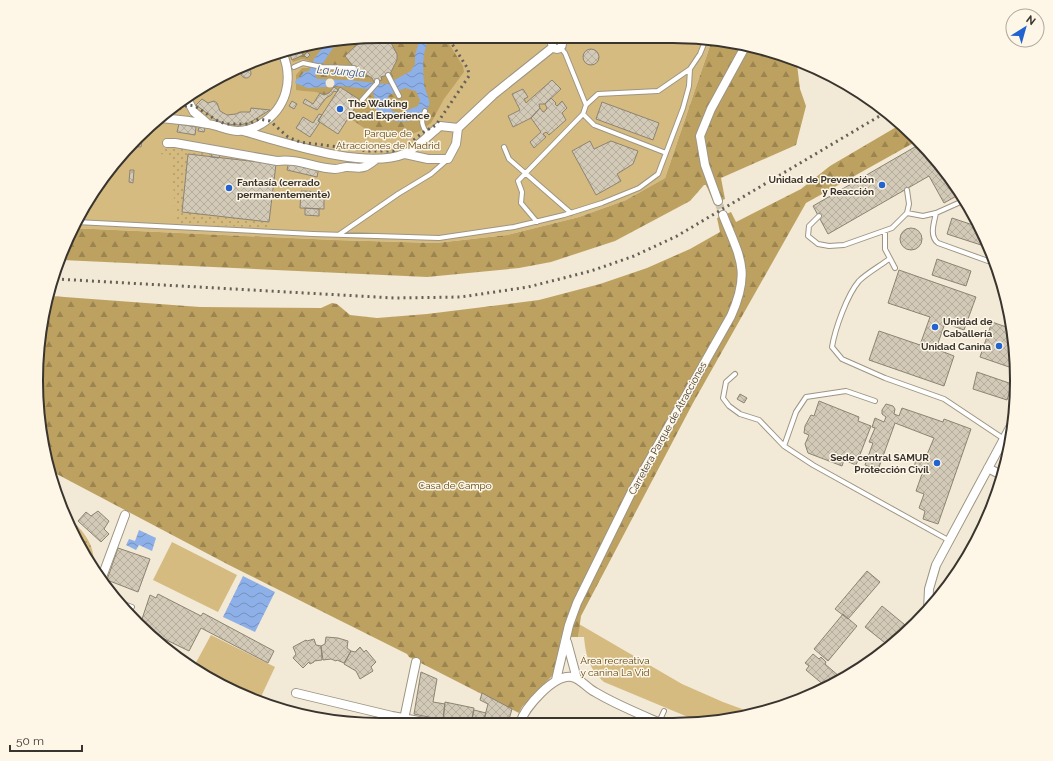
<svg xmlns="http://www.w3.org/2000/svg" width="1053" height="761" viewBox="0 0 1053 761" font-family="Raleway,sans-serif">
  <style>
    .green { fill: #d6bb81 }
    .forest { fill: url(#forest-firs) }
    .garden { fill: url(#garden-dots) }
    .water { fill: url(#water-waves); fill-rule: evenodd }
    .pier { fill: #f2e9d6 }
    .building { fill: url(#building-cross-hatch); stroke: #8c8472 }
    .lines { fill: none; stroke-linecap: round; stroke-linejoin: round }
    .street-tunnel { stroke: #cdc5b4; stroke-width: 8; stroke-dasharray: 8 4; stroke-linecap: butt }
    .lane-casing { stroke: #9d9583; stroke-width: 6 }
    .street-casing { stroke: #9d9583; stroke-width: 10 }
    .lane { stroke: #fff; stroke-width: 4 }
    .street { stroke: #fff; stroke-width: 8 }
    .rail { stroke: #666157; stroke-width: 3; stroke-dasharray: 2 4; stroke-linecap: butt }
    .poi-dot { fill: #2163cf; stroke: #fef6e7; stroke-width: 1.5 }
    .labels { text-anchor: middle; stroke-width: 3; stroke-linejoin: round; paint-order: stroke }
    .poi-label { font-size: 10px; font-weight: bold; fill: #39352e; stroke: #fef6e7; text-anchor: start }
    .park-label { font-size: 10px; fill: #5d4816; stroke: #fef6e7 }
    .street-label { font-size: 10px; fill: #39352e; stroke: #fef6e7 }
    .water-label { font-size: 11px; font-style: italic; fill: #295195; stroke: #fef6e7 }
    .rim { fill: none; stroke: #39352e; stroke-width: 2 }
  </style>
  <defs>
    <pattern id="forest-firs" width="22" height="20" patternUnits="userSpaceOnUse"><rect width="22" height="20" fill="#bda160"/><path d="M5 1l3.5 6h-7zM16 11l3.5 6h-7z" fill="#9b8450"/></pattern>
    <pattern id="garden-dots" width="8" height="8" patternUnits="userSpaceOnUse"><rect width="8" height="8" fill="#d6bb81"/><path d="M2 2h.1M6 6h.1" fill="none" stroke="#af996a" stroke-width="1.8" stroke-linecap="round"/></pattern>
    <pattern id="water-waves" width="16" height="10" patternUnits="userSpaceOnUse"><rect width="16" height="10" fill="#8eb0e8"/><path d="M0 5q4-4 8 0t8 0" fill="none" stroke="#7590bc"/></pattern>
    <pattern id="building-cross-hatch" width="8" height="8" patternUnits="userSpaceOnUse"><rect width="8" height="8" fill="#d2c9b6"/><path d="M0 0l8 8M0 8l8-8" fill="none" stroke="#b5ad9d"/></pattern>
  </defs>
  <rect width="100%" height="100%" fill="#f2e9d6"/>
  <path class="green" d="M381,36H673L712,40L665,178L626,200L579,217L507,235L436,243L335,240L72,228L121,154L189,94L291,48Z
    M172,542L237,575L218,612L153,580Z
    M579,624L682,684L723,702L753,713L718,722H700L604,682C589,668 586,657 584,637H578Z
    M211,635L275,667L259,701L228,690L193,668Z"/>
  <path class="forest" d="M380,36H444L463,66L464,72L444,99L431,123L420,131L409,135L385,134L367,130L348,117L360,100L340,87L338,90L334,87L329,93L324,95C316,90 306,92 296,90V75L302,68H308L310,61L302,59L293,62L292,60L303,55L300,47Z
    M712,40L740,43L797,64L800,89L806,106L796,145L721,178L725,199L714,203L706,185H704L690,201L615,241L551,262L519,268L427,277L62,260L72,228L335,240L436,243L507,235L579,217L626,200L665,178Z
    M898,126L917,141L806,203L693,403L581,616L578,637H561L556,672L522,707L519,713L409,657L407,654L229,565L51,471L39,425V335L51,296L200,307L321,308L332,303L337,304L350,315L377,318L427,314L539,300L600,284L647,268L690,249L720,232L717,218L731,212L736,222L801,189L830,166Z"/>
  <path class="garden" d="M166,145L212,153L211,157L188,154L182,212L269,222L266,228L176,223L171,155L159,154V151L166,147Z
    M64,516H67C82,530 94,541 94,564Z"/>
  <path class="water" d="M421,36H428C428,42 425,48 424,54C423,61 423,81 425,88C426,94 432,101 428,108C419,125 392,125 379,113C371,106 379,95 369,89L340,86L308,88L295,83L296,79H298L304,72L309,71L314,59L326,43L337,42L315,75L317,79L348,80L387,84L411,71L415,64V55ZM405,88L416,91L420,100L418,106L400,113L392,111L387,101L389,95Z
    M139,530L156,538L152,551L139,545L136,550L126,545L129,539L135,541Z
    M243,576L275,592L255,632L223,617Z"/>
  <path class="pier" d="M325.5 83a4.5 4.5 0 1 1 9 0a4.5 4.5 0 1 1-9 0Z"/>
  <path class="building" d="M380,36H384L390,41L397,54V60L390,74L381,77L382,80L374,82L372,78L360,71L358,73L345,56L362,40L361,39Z
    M398,36H406L408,39L404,43Z
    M300,47L303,55L292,60L288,49Z
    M583 57a8 8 0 1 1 16 0a8 8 0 1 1-16 0Z
    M307,52L310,55L307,58L304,55Z
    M241 73a5 5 0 1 1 10 0a5 5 0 1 1-10 0Z
    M245,69L242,73H237Z
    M552,80L561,89L545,104H539L540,108L531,118L513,127L508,116L520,110L512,94L523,89L528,97L524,99L526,103Z
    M334,87L338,90L337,92L334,91L331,95L326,98L317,110L303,103L305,99L313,104L320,93L324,95L329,93Z
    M340,87L360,100L338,134L318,121Z
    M551,98L556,103L555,104L557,106L562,101L567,108L562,113L566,120L549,135L546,132L543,134L546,137L534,148L530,142L541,132L531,118L540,108L543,112L545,111L547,108L545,104Z
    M202,99L208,103L214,101L217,103L220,111L227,115L236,114L240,112H250L251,108L270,110L249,123L239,125L226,124L216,120L196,105Z
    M292,101L297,104L294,109L289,106Z
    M602,102L659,123L653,140L596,119Z
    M319,114L322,115L318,121L320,122L310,137L296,128L303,117L313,123Z
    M179,124L196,127L195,135L177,132Z
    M199,127L205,128L204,132L198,131Z
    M143,135L141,147L130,146Z
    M590,141L594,149L611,141L638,151L633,164L617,174L621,181L596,195L572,151Z
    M920,144L932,154L960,194L944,203L929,176L828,234L813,206Z
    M212,153L220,154L219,158L211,157Z
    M188,154L276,164L269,222L182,212Z
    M289,161L319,167L317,177L287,170Z
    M130,170H134L133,183L129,182Z
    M301,191L324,192V209L300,208Z
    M305,208L319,209V216L305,215Z
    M952,218L979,227L984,236L981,245L947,234Z
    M900 239a11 11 0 1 1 22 0a11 11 0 1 1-22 0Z
    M937,259L971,271L966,286L932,275Z
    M899,270L976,297L964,330L945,323L936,349L954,356L944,386L869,360L879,331L920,345L930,317L888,303Z
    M992,322L1012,329L1015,369L980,357Z
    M977,372L1012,384L1007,400L973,389Z
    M740,394L747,398L744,403L737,399Z
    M819,401L859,417L858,421L871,426L856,465L844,460L842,466L808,453L805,444L809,435L804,433L805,426L811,415L814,416Z
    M886,404L893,406L895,409L894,414L899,416L902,408L943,422L944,419L971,429L938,524L923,519L925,511L919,508L924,494L916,491L922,474L915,470V462L921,457H926L934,438L895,423L878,470L865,465L873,443L869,442L875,428L872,427L875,418L884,422L886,417L882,414V410Z
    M98,511L109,521L104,529L109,534L101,542L78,521L86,512L91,516Z
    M118,548L150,559L138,592L107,580Z
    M867,571L880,582L848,619L835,609Z
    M158,594L201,616L203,613L274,651L268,663L201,628L189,651L146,630L140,625L150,595L156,598Z
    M882,606L910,629L899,640L889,646L865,627Z
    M843,614L857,626L828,661L814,649Z
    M326,637L338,638L348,641L347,648L351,651L344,663L337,660L336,661L331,659L323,660L321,646L325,644Z
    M314,639L316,645L321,646L322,660L314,661V662L310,664L309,662L303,668L293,658L296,654L293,647L306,640L307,641Z
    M360,647L364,652L366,650L376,662L371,667L373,671L360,679L356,671L344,664L351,651L355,652Z
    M813,654L819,659L821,657L826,662L825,664L840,677L825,686L806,670L809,666L805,663Z
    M421,672L437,679L433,702L445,704L443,720L414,714Z
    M482,693L512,709L508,723H483L488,704L480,700Z
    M445,702L474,708L471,724L443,720Z
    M267,703L311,712L310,716L292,713L267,704Z
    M474,710L486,713L483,723L471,724Z
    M326,716H328L341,719V721L325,719Z
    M526,718L536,723H525Z"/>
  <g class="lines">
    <path class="street-tunnel" d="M718,201L723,215"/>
    <g class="lane-casing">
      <path id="lane" d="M560,47L565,53L586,105
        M294,67L303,63L322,67L354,68
        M388,75L399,96
        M362,100L377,83V81
        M425,111C420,121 422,126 428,135
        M583,114L594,125L666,153
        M504,147L509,159L571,213
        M907,213L923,216L936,213L965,200
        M936,213C934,223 929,236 938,243L988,261
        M819,216L809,226L808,236L818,244L829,246L844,245L892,228L907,213L909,204L907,190
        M76,222L313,234L439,238L514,227L564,215L602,203L639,188L658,174L683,108L689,86L690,69L700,54L706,39
        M537,222L521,203L522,192L518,181L583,114L586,105L598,94L658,91L690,69
        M885,231V249L895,268
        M340,234L398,194L431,174L447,160
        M889,259C880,266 867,273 859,281C847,295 835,329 832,347L842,359L885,378L944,399L1004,439
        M735,374L726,382L723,398L729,406L740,414L759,420L784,446L813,465L950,541
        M784,446L796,412L806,397L846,391L875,401
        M118,602L132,607
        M659,722L664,711"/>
    </g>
    <g class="street-casing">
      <path id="street" d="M552 44a5 5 0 1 1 10 0a5 5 0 1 1-10 0Z
        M186,97L194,112L207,123
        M162,118C177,120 192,121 208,124C217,125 228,131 238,131C245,131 255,128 261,124C287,108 294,79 282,52
        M243,131C283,142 365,170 404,154C413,151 431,133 440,126L458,128L493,95L553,47
        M167,143H175L277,161C298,158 314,168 335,169C339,169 343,167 347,167C362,167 361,171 375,160
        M405,154L428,159H448L456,144L458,128
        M718,201L705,165L700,136L711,109L746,45
        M988,468L1003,476
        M102,577L125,515
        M928,609L929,589L936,565L1013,422
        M567,642L577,679
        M556,680L569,625L577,603L632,491L731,316C751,271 740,258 723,215
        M296,693L392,716L435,724
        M520,723C525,707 554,674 572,677C581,679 587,688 595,692C615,704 637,713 658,722
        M403,724L416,662"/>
    </g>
    <use href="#lane" class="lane"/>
    <use href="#street" class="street"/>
    <path class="rail" d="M168,113L188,105L195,106L216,120L226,124H248L259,119L270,121L288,137L300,142L369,151H393L409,144L422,133L436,125L469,76L468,69L447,36
      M56,279L394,298L461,297L528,287L591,271L634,256L677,236L883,114"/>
  </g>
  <g class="poi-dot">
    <circle cx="340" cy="109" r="4"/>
    <circle cx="882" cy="185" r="4"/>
    <circle cx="229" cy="188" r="4"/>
    <circle cx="935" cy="327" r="4"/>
    <circle cx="999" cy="346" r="4"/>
    <circle cx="937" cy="463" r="4"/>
  </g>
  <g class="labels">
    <g class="poi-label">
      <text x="348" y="107">The Walking<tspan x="348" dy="12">Dead Experience</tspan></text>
      <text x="874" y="183" text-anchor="end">Unidad de Prevención<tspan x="874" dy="12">y Reacción</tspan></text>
      <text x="237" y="186">Fantasía (cerrado<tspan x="237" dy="12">permanentemente)</tspan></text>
      <text x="943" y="325">Unidad de<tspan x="943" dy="12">Caballería</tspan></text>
      <text x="991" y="350" text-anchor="end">Unidad Canina</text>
      <text x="929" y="461" text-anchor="end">Sede central SAMUR<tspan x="929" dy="12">Protección Civil</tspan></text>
    </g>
    <g class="park-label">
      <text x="388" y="137">Parque de<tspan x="388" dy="12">Atracciones de Madrid</tspan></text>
      <text x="455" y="489">Casa de Campo</text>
      <text x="615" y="664">Área recreativa<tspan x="615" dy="12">y canina La Vid</tspan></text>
    </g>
    <g class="street-label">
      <text transform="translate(667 428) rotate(-61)" y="4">Carretera Parque de Atracciones</text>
    </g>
    <g class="water-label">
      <text transform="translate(341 71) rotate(5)" y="4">La Jungla</text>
    </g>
  </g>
  <path d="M0 0H1053V761H0ZM380 43H673A337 337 0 0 1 1010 380V381A337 337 0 0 1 673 718H380A337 337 0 0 1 43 381V380A337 337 0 0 1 380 43Z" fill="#fef6e7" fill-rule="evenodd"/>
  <path class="rim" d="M380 43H673A337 337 0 0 1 1010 380V381A337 337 0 0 1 673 718H380A337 337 0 0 1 43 381V380A337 337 0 0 1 380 43Z"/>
  <g transform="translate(1025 28) rotate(37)"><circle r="19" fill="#fef6e7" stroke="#afa99d"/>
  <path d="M0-3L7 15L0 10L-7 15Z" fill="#2163cf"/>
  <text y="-6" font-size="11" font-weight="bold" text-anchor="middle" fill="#39352e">N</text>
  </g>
  <path d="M10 745v6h72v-6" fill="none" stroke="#39352e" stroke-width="2"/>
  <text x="16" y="745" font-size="12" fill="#39352e" stroke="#fef6e7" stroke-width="3" paint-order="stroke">50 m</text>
</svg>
